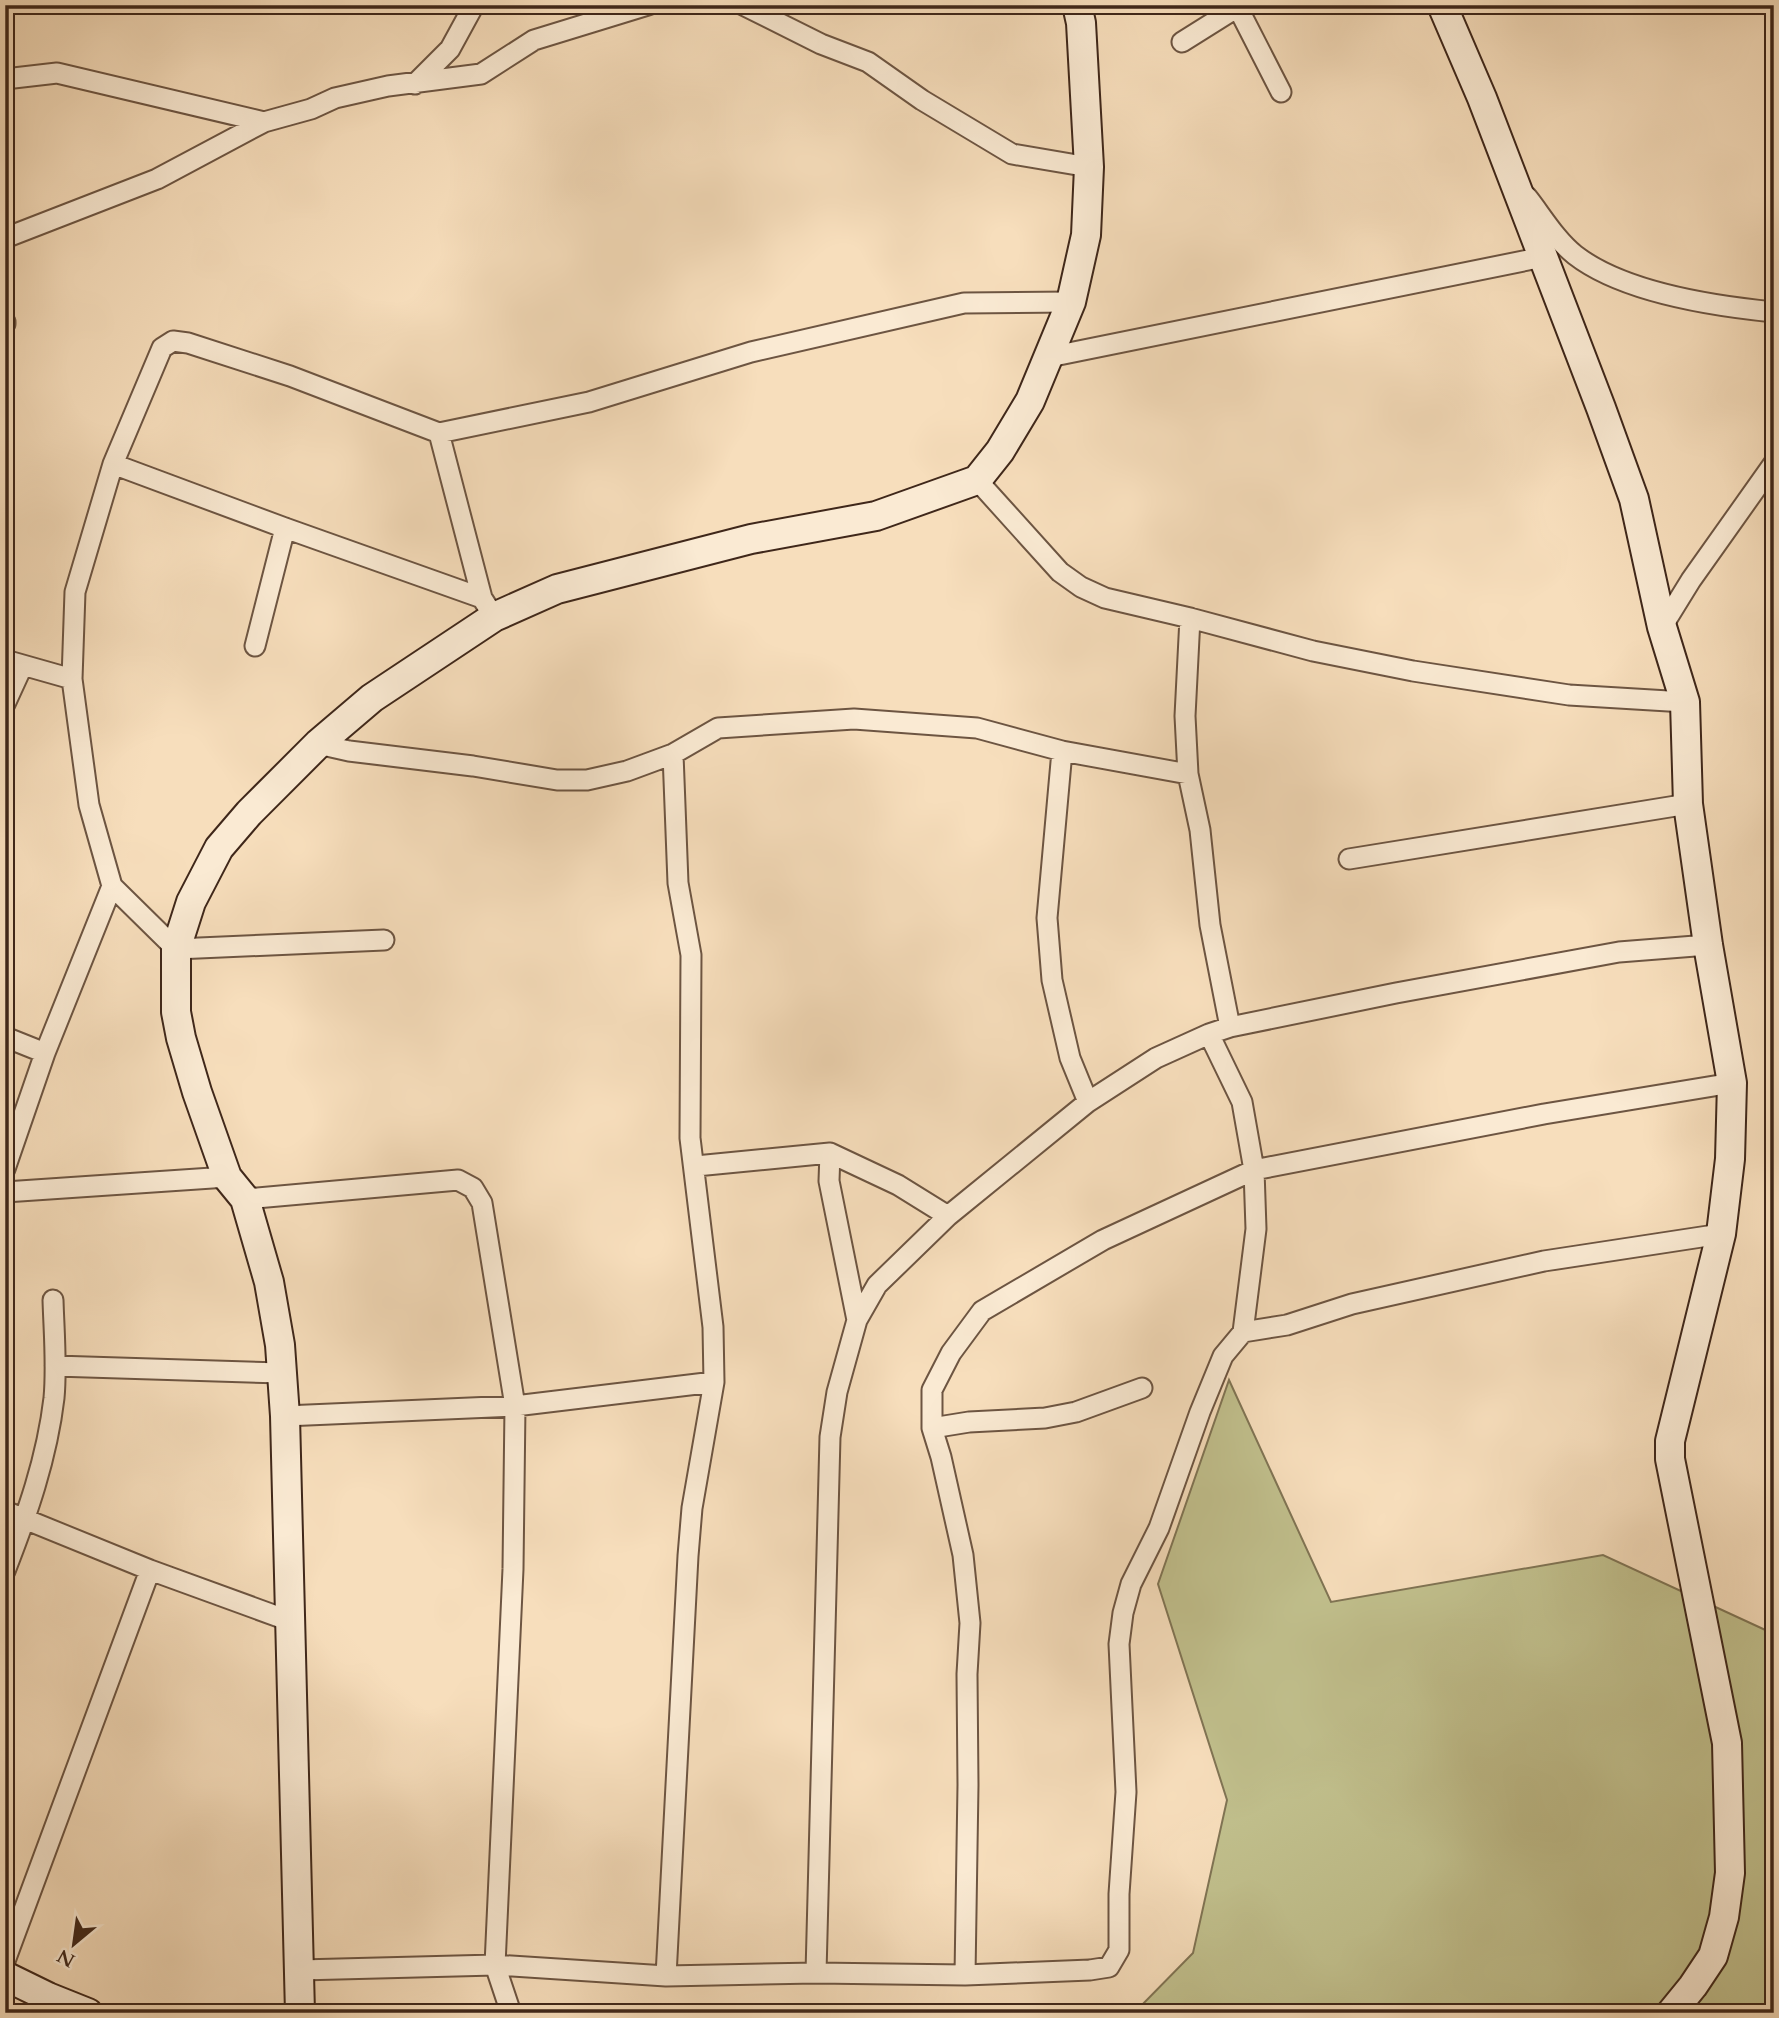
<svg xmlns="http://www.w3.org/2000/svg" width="1779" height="2018" viewBox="0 0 1779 2018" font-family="Cardo,serif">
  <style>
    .green { fill: #c1c08d; stroke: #807454; stroke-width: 2 }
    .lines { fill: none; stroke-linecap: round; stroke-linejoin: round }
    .street-casing { stroke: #6d5542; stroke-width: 23 }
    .secondary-casing { stroke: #3f271a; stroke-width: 32 }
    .street { stroke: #faead3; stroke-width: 19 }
    .secondary { stroke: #faead3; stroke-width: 28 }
  </style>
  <rect width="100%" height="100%" fill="#f7debc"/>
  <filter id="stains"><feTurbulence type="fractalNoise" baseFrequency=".00286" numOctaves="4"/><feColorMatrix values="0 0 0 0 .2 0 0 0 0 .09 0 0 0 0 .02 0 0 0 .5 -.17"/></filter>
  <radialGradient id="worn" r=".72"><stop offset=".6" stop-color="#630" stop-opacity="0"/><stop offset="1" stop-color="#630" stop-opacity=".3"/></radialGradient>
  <path class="green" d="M1229,1380L1331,1602L1603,1555L1774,1634V2013H1134L1193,1953L1227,1800L1158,1584Z"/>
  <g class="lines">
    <g class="street-casing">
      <path id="street" d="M743,5L821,44L868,62L922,100L1012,154L1089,167
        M1238,8L1281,92
        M1182,42L1241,5
        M5,79L57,73L264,122L311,109L335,98L388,86L481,74L534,40L648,5
        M415,84L450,49L474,5
        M1527,197C1542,216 1556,240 1575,255C1624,293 1713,306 1774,312
        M5,238L157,179L264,122
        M5,322V324
        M1049,357L1543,257
        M439,433L482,598
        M113,464L285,528L482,598L494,617
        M977,480L1060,572L1081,587L1105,598L1190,618L1313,651L1413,671L1569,695L1685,702
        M1190,618L1185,716L1188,774L1200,830L1210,925L1230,1027
        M1662,627L1691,580L1774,463
        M255,646L285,528
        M5,660L72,679
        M5,704L22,667
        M318,744L349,751L473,766L557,780H587L627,771L673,754L718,728L854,719L977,728L1062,751L1188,774
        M1062,751L1047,918L1052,980L1070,1058L1088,1102
        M1349,859L1688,804
        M384,940L176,949L112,886L89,805L72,679L75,592L113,464L162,348L173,341L188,343L290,376L439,433L589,402L751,352L964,303L1071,302
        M1209,1034L1230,1027L1396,993L1619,952L1708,945
        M5,1037L45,1053
        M830,1153L829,1181L857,1320
        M696,1166L830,1153L898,1185L948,1216
        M5,1169L45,1053L112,886
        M5,1192L227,1177
        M245,1199L458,1180L473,1188L482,1203L515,1406L513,1569L495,1965L511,2013
        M1243,1332L1287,1325L1352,1304L1544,1261L1721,1234
        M55,1366L282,1373
        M285,1416L515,1406L714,1382
        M932,1428L969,1422L1045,1418L1076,1412L1142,1388
        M5,1511L150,1570L290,1621
        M5,1571C27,1515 47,1458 54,1398C57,1366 54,1333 53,1300
        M5,1961L150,1570
        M300,1970L495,1965L666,1976L816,1973L965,1975L968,1785L967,1674L970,1623L963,1555L941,1457L932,1428V1390L951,1353L982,1311L1103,1240L1254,1170L1544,1114L1732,1083
        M816,1973L830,1437L837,1392L857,1320L877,1285L948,1216L1088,1102L1156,1058L1209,1034L1242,1102L1254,1170L1256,1229L1243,1332L1223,1356L1200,1412L1159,1528L1131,1584L1123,1613L1119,1644L1126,1792L1119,1894V1950L1109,1967L1090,1970L965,1975
        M666,1976L688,1556L692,1508L714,1382L713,1327L690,1138L691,955L678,883L673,754"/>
    </g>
    <g class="secondary-casing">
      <path id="secondary" d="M1442,5L1482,98L1601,408L1634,499L1662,627L1685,702L1688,804L1708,945L1732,1083L1730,1159L1721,1234L1670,1441V1459L1727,1743L1730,1873L1724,1917L1713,1956L1693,1986L1671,2013
        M5,1976L48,1997L88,2013
        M300,2013L285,1416L280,1345L269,1282L245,1199L227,1177L197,1092L181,1038L176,1012V949L191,902L219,848L249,813L318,744L372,698L494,617L557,589L751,539L876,516L977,480L1000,451L1030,401L1071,302L1086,235L1089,167L1081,23L1077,5"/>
    </g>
    <use href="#street" class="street"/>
    <use href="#secondary" class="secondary"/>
  </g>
  <rect width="1779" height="2018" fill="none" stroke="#f7debc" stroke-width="28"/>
  <rect x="7" y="7" width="1765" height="2004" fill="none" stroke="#3f271a" stroke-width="3.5"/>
  <rect x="14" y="14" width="1751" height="1990" fill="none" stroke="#3f271a" stroke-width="2"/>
  <g transform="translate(74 1944) rotate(209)" stroke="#faead3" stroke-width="5" paint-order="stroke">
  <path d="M0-5L12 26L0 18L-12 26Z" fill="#3f271a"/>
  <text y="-10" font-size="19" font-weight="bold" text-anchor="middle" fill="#3f271a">N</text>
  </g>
  <rect width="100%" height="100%" filter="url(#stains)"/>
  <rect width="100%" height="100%" fill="url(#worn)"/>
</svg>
